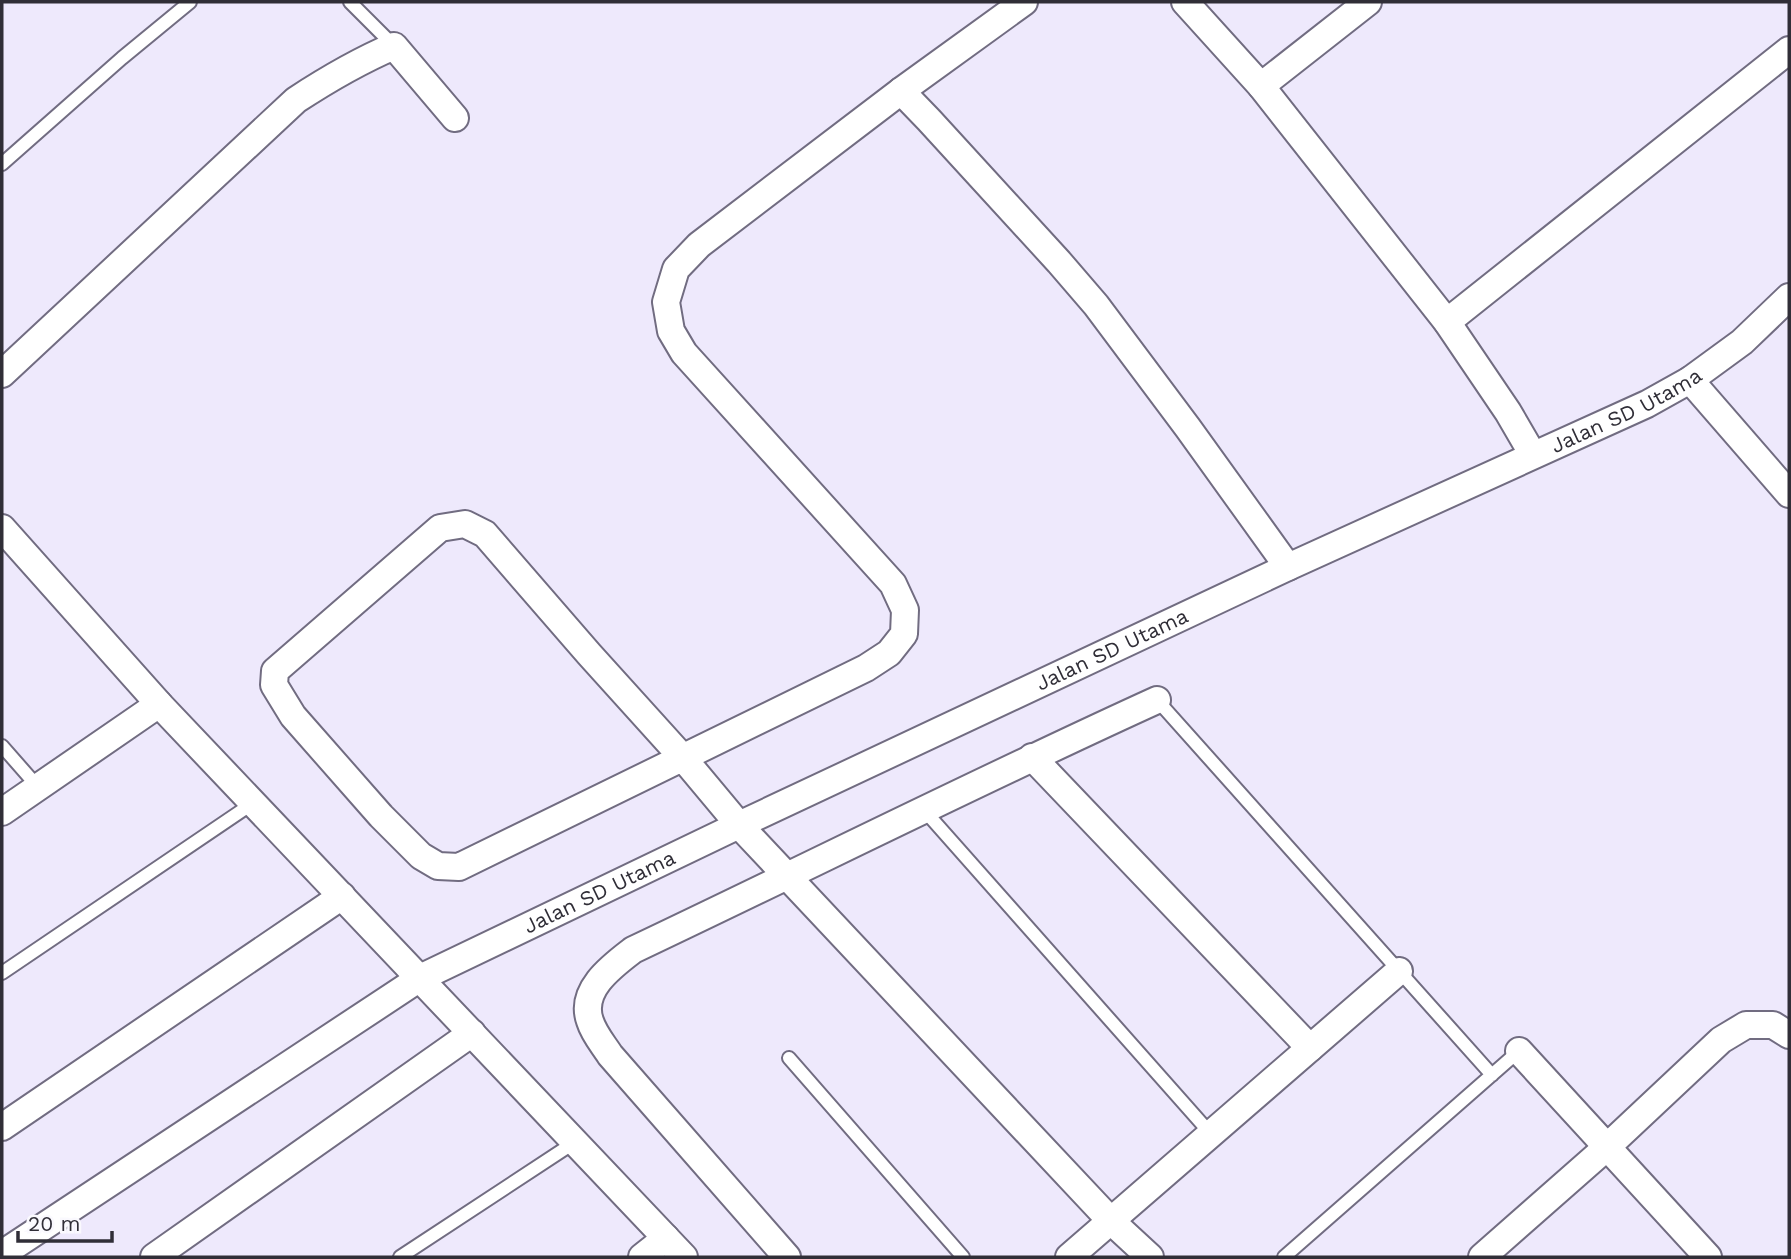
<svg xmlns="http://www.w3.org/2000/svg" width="1791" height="1259" viewBox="0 0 1791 1259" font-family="'Work Sans',sans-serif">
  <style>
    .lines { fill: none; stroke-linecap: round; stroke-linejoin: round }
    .service-casing { stroke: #716c81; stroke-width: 16 }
    .minor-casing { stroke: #716c81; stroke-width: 30 }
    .service { stroke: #fff; stroke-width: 12 }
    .minor { stroke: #fff; stroke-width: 26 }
    .labels { text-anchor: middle; stroke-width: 7; stroke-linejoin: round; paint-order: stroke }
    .street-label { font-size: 21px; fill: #302e37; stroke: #faf9fe }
  </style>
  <rect width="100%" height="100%" fill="#eee9fc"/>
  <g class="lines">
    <g class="service-casing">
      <path id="service" d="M350,2L394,46
        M2,164L122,58L190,2
        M1157,700L1492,1075
        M2,746L38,787
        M924,810L1211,1134
        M2,973L253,803
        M789,1058L963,1257
        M400,1257L575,1142
        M1284,1257L1519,1051"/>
    </g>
    <g class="minor-casing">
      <g id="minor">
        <path d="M1024,2L901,91L699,245L676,269L666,302L671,331L684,353L893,584L905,610L904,634L889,653L866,668L459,867L438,866L421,856L381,816L293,716L274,685L275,671L440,528L465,524L485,534L589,654L683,758L739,825L1111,1221L1150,1257"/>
        <path d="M1185,2L1261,86L1447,322L1508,412L1533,455"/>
        <path d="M1261,86L1368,2"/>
        <path d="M901,91L929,120L1059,262L1096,305L1188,428L1288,567"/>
        <path d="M1447,322L1789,50"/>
        <path d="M2,374L296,100C328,79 359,61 394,46L455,118"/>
        <path d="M1690,380L1789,494"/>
        <path d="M2,528L159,704L684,1257"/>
        <path d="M1032,757L1310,1048"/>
        <path d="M2,812L159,704"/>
        <path d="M1519,1051L1708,1257"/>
        <path d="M2,1127L342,896"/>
        <path id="s1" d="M2,1254L420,978L739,825L1288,567L1647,404L1690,380L1742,342L1789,297"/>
        <path d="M154,1257L472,1033"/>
        <path d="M642,1257L666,1238"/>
        <path d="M787,1257L610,1055C603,1044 594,1034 590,1021C579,990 612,966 633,950C808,867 981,780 1157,700"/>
        <path d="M1069,1257L1399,971"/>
        <path d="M1482,1257L1607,1147L1721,1040L1746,1025H1773L1789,1035"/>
      </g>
    </g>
    <use href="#service" class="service"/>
    <use href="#minor" class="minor"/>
  </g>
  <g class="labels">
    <g class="street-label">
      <text dy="7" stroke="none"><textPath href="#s1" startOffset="1834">Jalan SD Utama</textPath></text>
      <text dy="7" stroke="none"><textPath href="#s1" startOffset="1267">Jalan SD Utama</textPath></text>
      <text dy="7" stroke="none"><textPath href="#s1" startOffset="700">Jalan SD Utama</textPath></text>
    </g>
  </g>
  <rect width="1791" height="1259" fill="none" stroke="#302e37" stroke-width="7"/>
  <path d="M18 1231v10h94v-10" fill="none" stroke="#302e37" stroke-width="3.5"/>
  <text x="28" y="1231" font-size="21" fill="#302e37" stroke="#faf9fe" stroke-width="5" paint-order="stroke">20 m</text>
</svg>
